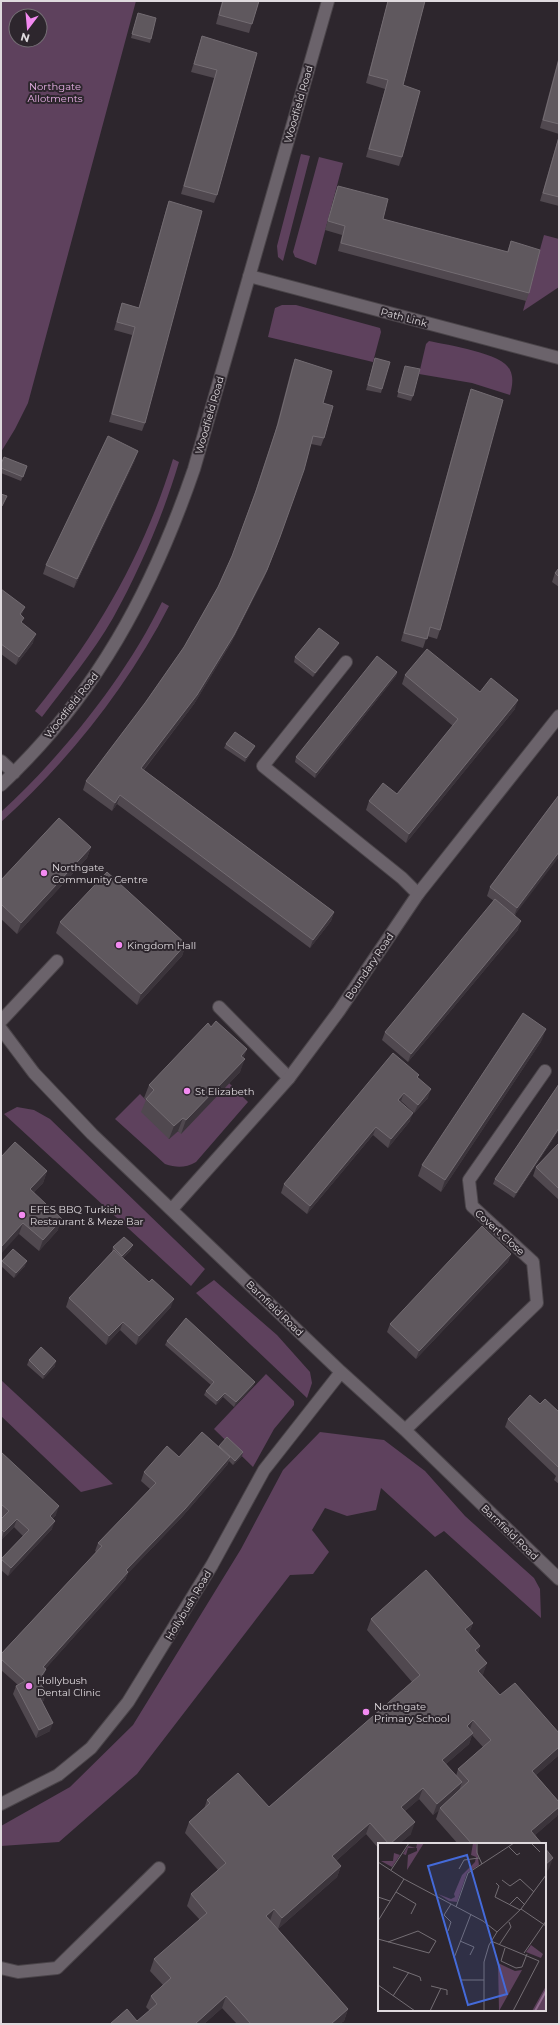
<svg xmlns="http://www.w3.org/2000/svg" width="560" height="2025" viewBox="0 0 560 2025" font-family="Montserrat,sans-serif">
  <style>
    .green { fill: #5e415d; fill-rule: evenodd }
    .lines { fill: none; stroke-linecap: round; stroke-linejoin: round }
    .service-casing { stroke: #4a4449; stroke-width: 14 }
    .minor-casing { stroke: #4a4449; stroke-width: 14 }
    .service { stroke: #6b636b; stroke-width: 12 }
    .minor { stroke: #6b636b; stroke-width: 12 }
    .wall { fill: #50484f; fill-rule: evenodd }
    .shaded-wall { fill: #3b343b }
    .building { fill: #5f585e; stroke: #736c72 }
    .poi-dot { fill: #f38af1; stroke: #2d262d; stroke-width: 1.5 }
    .labels { text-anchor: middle; stroke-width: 4; stroke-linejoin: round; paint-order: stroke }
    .park-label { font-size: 10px; fill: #e8b0e6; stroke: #2d262d }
    .street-label { font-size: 10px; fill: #dfdade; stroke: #2d262d }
    .poi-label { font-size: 10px; fill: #dfdade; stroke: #2d262d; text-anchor: start }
    .inset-river { fill: none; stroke: #8d698b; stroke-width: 2 }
    .inset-road { fill: none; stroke: #746e74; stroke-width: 1 }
    .view { fill: #446ad9; fill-opacity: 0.15; stroke: #446ad9; stroke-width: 2 }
    .inset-edge { fill: none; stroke: #dfdade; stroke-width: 2 }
  </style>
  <rect width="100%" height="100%" fill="#2d262d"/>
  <path class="green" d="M1,1H136L28,403L15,429L1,452ZM16,16H40V40H16Z
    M301,154L310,156L283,261L278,257L277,246Z
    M319,157L343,163L316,265L295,257L293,252Z
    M544,235L559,239V287L523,311Z
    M282,305H296L380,328L381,332L373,362L268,337L275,308Z
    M429,341C447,345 503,353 510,370C514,378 512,387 510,395L472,383L419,374L426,344Z
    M173,459L179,462C163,516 140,569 113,618C93,653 66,685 42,717L35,711C97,635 144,554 173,459Z
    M162,602L169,606C128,686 68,762 1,822V812C63,755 125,678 162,602Z
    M229,1083L248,1102L196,1162C185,1168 177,1168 165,1164L115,1119L140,1094L150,1104L169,1139L178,1131L181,1133Z
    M17,1107L34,1110L50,1119L205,1269L191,1286L4,1114Z
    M214,1280L277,1335L310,1372L312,1383L307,1398L196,1293Z
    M266,1374L294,1401V1405L274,1429L253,1467L214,1429Z
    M1,1380L113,1484L81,1492L1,1416Z
    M320,1432L384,1440L425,1471L465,1516L534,1578L540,1589L541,1618L444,1531L435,1537L381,1488L376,1510L347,1516L325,1508L312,1530L329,1552L313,1574L290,1575L137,1774L59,1842L1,1846V1826L70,1787L133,1725L241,1549L283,1470Z"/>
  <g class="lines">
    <g class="service-casing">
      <path id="service" d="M346,662L263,766L402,878L418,894
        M219,1007L289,1078
        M1,1021L57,961
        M1,1968L18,1972L57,1968L159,1868"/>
    </g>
    <g class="minor-casing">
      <path id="minor" d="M249,276L559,358
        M1,761L14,773
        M1,785C96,696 152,591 194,469L328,1
        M1,1029L34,1073L92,1134L341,1372L405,1430L559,1579
        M172,1209L289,1078L339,1011L418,894L559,716
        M405,1430L537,1303L533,1262L472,1206L469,1180L545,1071
        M1,1804L58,1775L91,1748L128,1702L212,1565L264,1470L341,1372"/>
    </g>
    <use href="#service" class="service"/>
    <use href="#minor" class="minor"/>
  </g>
  <path class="wall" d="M222,1H259L249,33L216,24Z
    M388,1H425L403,85L402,157L399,166L366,157L385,89L366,83Z
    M138,13L151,39L150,43L131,38Z
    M202,36L257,53L217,195L214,203L181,194L214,78L191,72Z
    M559,56V134L540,128Z
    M559,135V206L540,201Z
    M338,186L383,219L507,252L511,241L529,293L526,301L338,251L342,235L325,230L335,194Z
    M169,201L145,423L142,431L109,422L132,335L114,330L119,312L122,303L139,308L166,210Z
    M375,358L382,389L381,393L366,390Z
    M295,359L323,403L324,438L321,446L311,444L277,546L264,578L231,643L194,704L144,770L334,912L331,921L310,948L117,804L112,811L83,790L86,781L145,703L184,647L218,587L232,556L253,498L275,432L292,367Z
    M405,366L413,396L411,401L397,397Z
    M471,389L440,630L437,639L427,636L423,648L401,641L468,398Z
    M135,460L74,588L43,574L46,565Z
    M1,464L27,466L21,481L1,473Z
    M559,568V587L552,582L555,573Z
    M1,589L22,616V623L33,643L16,665L1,654Z
    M337,647L313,677L294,662L295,657Z
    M397,672L396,676L315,778L295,762L296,757Z
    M405,675L480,692L515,709L406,843L366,810L369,801L397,794L453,726L402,684Z
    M226,744L255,746L253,750L245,762L224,748Z
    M559,795L515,916L518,930L408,1062L382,1040L385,1032L494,901L487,896L490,887Z
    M91,847L87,858L17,934L1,919V880Z
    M60,922L186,944L182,956L137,1005L56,933Z
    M211,1027L244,1058L240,1072L181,1134L178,1131L169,1139L141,1112L146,1100L144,1098L149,1085Z
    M542,1040L441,1192L418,1176L422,1165Z
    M418,1078L428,1098L414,1113L401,1101L400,1102L410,1121L388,1148L373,1135L307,1214L281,1193L284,1184Z
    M559,1084V1130L514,1198L493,1184L495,1179Z
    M559,1143V1200L533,1176L536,1167Z
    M1,1157L47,1171L43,1183L34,1192L58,1230L39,1251L19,1234Z
    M113,1247L131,1250L123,1258L171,1307L136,1345L120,1330L106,1345L66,1307L69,1298L112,1252Z
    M511,1254L508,1262L416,1359L387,1332L390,1324Z
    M2,1261L25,1266L14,1278L1,1266Z
    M167,1341L255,1382L253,1386L234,1407L223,1397L216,1405L204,1395L206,1391L211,1385L165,1345Z
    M29,1360L55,1366L43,1379L27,1365Z
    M540,1404L559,1412V1484L554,1480L556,1476L505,1427L508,1419Z
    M218,1446L242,1456L233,1465L229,1461L227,1465L182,1517L128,1573L125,1580L46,1668L43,1677L41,1680V1685L44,1700L42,1702L50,1731L36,1738L13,1694L16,1686L18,1685L1,1670V1654L96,1552L95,1551L98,1543L150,1489L141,1481L144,1472L179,1457Z
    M1,1452L56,1515L53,1518L52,1529L8,1576L1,1570V1559L23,1536L14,1527L1,1540V1519L3,1517L1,1516Z
    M371,1619L473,1623L469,1633L480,1646L478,1653L487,1663L482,1675L500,1695L559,1733V1755L536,1775L559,1802V1811L557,1816L535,1835L542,1844H458L436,1819L439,1810L433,1815L419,1799L405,1811L411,1834L399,1844H379V1849L366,1834L336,1861L341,1866L337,1877L278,1929L348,2009L344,2021L340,2024H237L222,2008L204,2024H110L137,2021L150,2011L146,2007L151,1996L163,1985L150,1971L154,1959L200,1920L187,1906L191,1894L218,1870L185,1833L189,1822L204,1809L207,1800L269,1807L412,1682L367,1630ZM472,1735L483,1747L458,1769L456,1776L446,1764L469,1744Z"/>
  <path class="shaded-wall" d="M138,451L135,460L74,588L77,579Z
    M280,537L264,578L231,643L194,704L138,777L141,768Z
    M25,607L22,615L17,623L20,614Z
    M36,634L33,643L16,665L19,657Z
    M339,643L337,647L313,677L315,673Z
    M397,672L396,676L315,778L316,773Z
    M518,700L515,709L406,843L409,834Z
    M255,746L253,750L245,762L246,758Z
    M120,795L117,804L112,811L115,803Z
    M91,847L87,858L17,934L21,923Z
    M559,852V857L514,916L517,908Z
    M334,912L331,921L310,948L313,940Z
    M521,921L518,930L408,1062L411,1054Z
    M186,944L182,956L137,1005L141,994Z
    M546,1029L542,1040L441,1192L445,1180Z
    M247,1049L243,1060L245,1059L240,1072L181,1134L186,1120Z
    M431,1089L428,1098L414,1113L418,1105Z
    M404,1093L401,1101L395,1109L398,1100Z
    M413,1113L410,1121L388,1148L391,1139Z
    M183,1118L178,1131L169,1139L174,1126Z
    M376,1127L373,1135L307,1214L310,1206Z
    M559,1128V1130L514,1198L516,1193Z
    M47,1171L43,1183L26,1201L30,1189Z
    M62,1219L58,1230L39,1251L43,1240Z
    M23,1223L19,1234L1,1254V1247Z
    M133,1245L131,1250L121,1260L122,1256Z
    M511,1254L508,1262L416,1359L419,1351Z
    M27,1261L25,1266L14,1278L16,1273Z
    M174,1299L171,1307L136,1345L139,1336Z
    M123,1322L120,1330L106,1345L109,1336Z
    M56,1361L55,1366L43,1379L44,1375Z
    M255,1382L253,1386L234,1407L236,1402Z
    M225,1393L223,1397L216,1405L217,1401Z
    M243,1452L242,1456L233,1465L235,1461Z
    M230,1457L227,1465L182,1517L128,1573L125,1580L40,1675L43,1667L126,1570Z
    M59,1506L56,1515L47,1524L50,1516Z
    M17,1519L14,1527L1,1540L4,1532Z
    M55,1521L52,1529L8,1576L11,1568Z
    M473,1623L468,1635L465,1629Z
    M480,1646L476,1657L475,1650Z
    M487,1663L483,1675L474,1682L478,1671Z
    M46,1669L43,1677L39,1683L42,1675Z
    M47,1692L44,1700L37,1706L40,1698Z
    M473,1720L469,1732L467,1726Z
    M53,1723L50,1731L36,1738L39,1730Z
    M473,1733L469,1744L438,1771L442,1760Z
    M559,1747V1755L528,1782L532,1771Z
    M462,1782L458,1794L440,1808L439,1810L433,1815L437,1804Z
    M423,1788L419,1799L397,1818L401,1807Z
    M559,1807V1811L557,1816L527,1842L531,1831Z
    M415,1822L411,1834L399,1844H390Z
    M370,1823L366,1834L328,1868L332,1856Z
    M553,1858L549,1869L545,1873V1865Z
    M341,1866L337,1877L278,1929L282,1918Z
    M274,1909L270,1921L266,1916Z
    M226,1996L222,2008L204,2024H195Z
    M348,2009L344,2021L340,2024H331Z"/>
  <path class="building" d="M223,1H259L252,24L219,15Z
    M388,1H425L403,85L420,91L402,157L369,149L388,80L369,75Z
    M138,13L156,18L151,39L132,34Z
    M202,36L257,53L217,195L184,186L217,70L194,64Z
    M559,59V124L543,120Z
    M559,137V197L543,193Z
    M338,186L388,199L383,219L508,252L511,241L540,250L529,293L341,243L345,226L328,221Z
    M169,201L202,211L145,423L112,414L135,327L117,322L122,303L139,308Z
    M375,358L390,362L382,389L368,385Z
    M295,359L332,371L323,403L333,406L324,438L313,436L304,470L280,537L267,570L234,635L197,695L141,768L334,912L313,940L120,795L115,803L86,781L145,703L184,647L218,587L232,556L256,491L278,424Z
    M405,366L420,369L413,396L398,392Z
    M471,389L503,400L440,630L430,627L427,639L404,633Z
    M108,436L138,451L77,579L46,565Z
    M4,457L27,466L23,477L1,468V464Z
    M1,494L7,496L2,506H1Z
    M559,568V577L555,573Z
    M1,589L25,607L20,614L24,618L21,622L36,634L19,657L1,644Z
    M319,628L339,643L315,673L295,657Z
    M427,649L480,692L491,678L518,700L409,834L369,801L383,783L397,794L458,719L405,675Z
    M377,656L397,672L316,773L296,757Z
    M235,732L255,746L246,758L226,744Z
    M559,795V852L517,908L490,887Z
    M59,818L91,847L21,923L1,904V880Z
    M107,872L186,944L141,994L60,922Z
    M495,899L521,921L411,1054L385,1032Z
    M523,1013L546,1029L445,1180L422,1165Z
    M216,1021L247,1049L241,1056L245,1059L186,1120L183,1118L174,1126L146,1099L154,1090L149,1085L208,1023L211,1027Z
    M393,1053L419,1075L417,1077L431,1089L418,1105L404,1093L398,1100L413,1113L391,1139L376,1127L310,1206L284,1184Z
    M559,1084V1128L516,1193L495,1179Z
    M15,1142L47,1171L30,1189L62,1219L43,1240L23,1223L1,1247V1157Z
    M559,1143V1189L536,1167Z
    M482,1226L511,1254L419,1351L390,1324Z
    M124,1237L133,1245L122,1256L113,1247Z
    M13,1249L27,1261L16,1273L2,1261Z
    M114,1250L149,1282L152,1279L174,1299L139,1336L123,1322L109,1336L69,1298Z
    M186,1318L255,1382L236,1402L225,1393L217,1401L206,1391L214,1382L167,1341Z
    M41,1347L56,1361L44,1375L29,1360Z
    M530,1395L540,1404L545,1399L559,1412V1468L508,1419Z
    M202,1432L230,1457L185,1509L126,1570L128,1572L43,1667L46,1669L42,1675L41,1685L47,1692L40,1698L53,1723L39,1730L16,1686L25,1681L1,1659V1654L102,1546L98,1543L156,1483L144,1472L167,1446L179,1457Z
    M227,1437L243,1452L235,1461L219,1446Z
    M1,1452L59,1506L50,1516L55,1521L11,1568L1,1559L29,1530L17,1519L4,1532L1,1529V1519L9,1511L1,1504Z
    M426,1570L473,1623L465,1629L480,1646L475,1650L487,1663L478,1671L500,1695L515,1683L559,1733V1747L532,1771L559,1802V1807L531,1831L542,1844H472L440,1808L469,1781L458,1769L491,1740L473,1720L467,1726L473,1733L442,1760L462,1782L437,1804L423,1788L401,1807L415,1822L390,1844H389L370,1823L332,1856L341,1866L282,1918L274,1909L266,1916L348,2009L331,2024H251L226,1996L195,2024H110L127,2009L137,2021L157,2004L151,1996L171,1978L154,1959L207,1913L191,1894L226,1863L189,1822L210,1803L207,1800L238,1773L269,1807L420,1675L371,1619Z
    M545,1848L553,1858L545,1865Z"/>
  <g class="poi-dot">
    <circle cx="44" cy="873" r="4"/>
    <circle cx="119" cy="945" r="4"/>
    <circle cx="187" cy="1091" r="4"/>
    <circle cx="22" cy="1215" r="4"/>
    <circle cx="29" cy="1686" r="4"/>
    <circle cx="366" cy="1712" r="4"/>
  </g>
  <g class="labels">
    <g class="park-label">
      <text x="55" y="90">Northgate<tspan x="55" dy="12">Allotments</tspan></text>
    </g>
    <g class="street-label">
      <text transform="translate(298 104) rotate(-74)" y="4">Woodfield Road</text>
      <text transform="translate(404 317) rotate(15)" y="4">Path Link</text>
      <text transform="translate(209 415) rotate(-74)" y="4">Woodfield Road</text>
      <text transform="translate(71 705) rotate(-52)" y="4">Woodfield Road</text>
      <text transform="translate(369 966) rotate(-56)" y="4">Boundary Road</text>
      <text transform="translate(500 1232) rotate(42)" y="4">Covert Close</text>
      <text transform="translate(275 1308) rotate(44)" y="4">Barnfield Road</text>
      <text transform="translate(510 1532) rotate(44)" y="4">Barnfield Road</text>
      <text transform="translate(188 1605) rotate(-59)" y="4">Hollybush Road</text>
    </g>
    <g class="poi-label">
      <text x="52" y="871">Northgate<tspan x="52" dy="12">Community Centre</tspan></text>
      <text x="127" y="949">Kingdom Hall</text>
      <text x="195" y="1095">St Elizabeth</text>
      <text x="30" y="1213">EFES BBQ Turkish<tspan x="30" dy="12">Restaurant &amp; Meze Bar</tspan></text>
      <text x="37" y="1684">Hollybush<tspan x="37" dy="12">Dental Clinic</tspan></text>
      <text x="374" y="1710">Northgate<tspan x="374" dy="12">Primary School</tspan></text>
    </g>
  </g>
  <g transform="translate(378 1843)">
    <rect width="168" height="168" fill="#2d262d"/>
    <path d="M46,0L29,27L30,12L39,8V5H30L28,12L25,11L30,3L38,5L39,1ZM95,0H98L101,22L89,30L79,59L71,58L60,51L73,56L77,54L76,51L84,32L97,19L98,14L93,12ZM16,10L22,12L14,24L3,18H15ZM153,102L165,111L163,115L148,109ZM120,120L137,128L144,127L121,168ZM168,143V168H154Z" fill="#5e415d"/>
    <path class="inset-river" d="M157,168L168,148"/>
    <path class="inset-road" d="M99,0V10L104,21M153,0L162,9M131,4L139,12L142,10M0,19L26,36L105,78L119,89M81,26L86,17L101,15M13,27L31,0M124,37L132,43L142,36L156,49M118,40L121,43L117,54L142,67M18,49L38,61L33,71M0,54L12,58M131,62L139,54L147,62M78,64L90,30L136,0M143,66L168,83M0,78L26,36M70,88L73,79L66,72L73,61M0,96L51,110L58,98L40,88L10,99M82,98L96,104L92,112M113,98L161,118L135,168M121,102L133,84L131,79M127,105L123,118L138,125L144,124L149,111M146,110L168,78M76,115L93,71M15,124L42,134L43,138M83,137H106M0,142L37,168M53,143L69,147V152M15,153L31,129M52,168L63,145M106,168V119L111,102L119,89L143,66L168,32"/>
    <path class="view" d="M89,12L129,151L90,162L50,23Z"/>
    <rect width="168" height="168" class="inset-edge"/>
  </g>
  <rect width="560" height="2025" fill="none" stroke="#dfdade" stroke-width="4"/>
  <g transform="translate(28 28) rotate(196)"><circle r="19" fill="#2d262d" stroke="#746e74"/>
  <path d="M0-3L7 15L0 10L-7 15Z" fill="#f38af1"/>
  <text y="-6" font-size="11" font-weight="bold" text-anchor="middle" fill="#dfdade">N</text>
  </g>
</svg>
